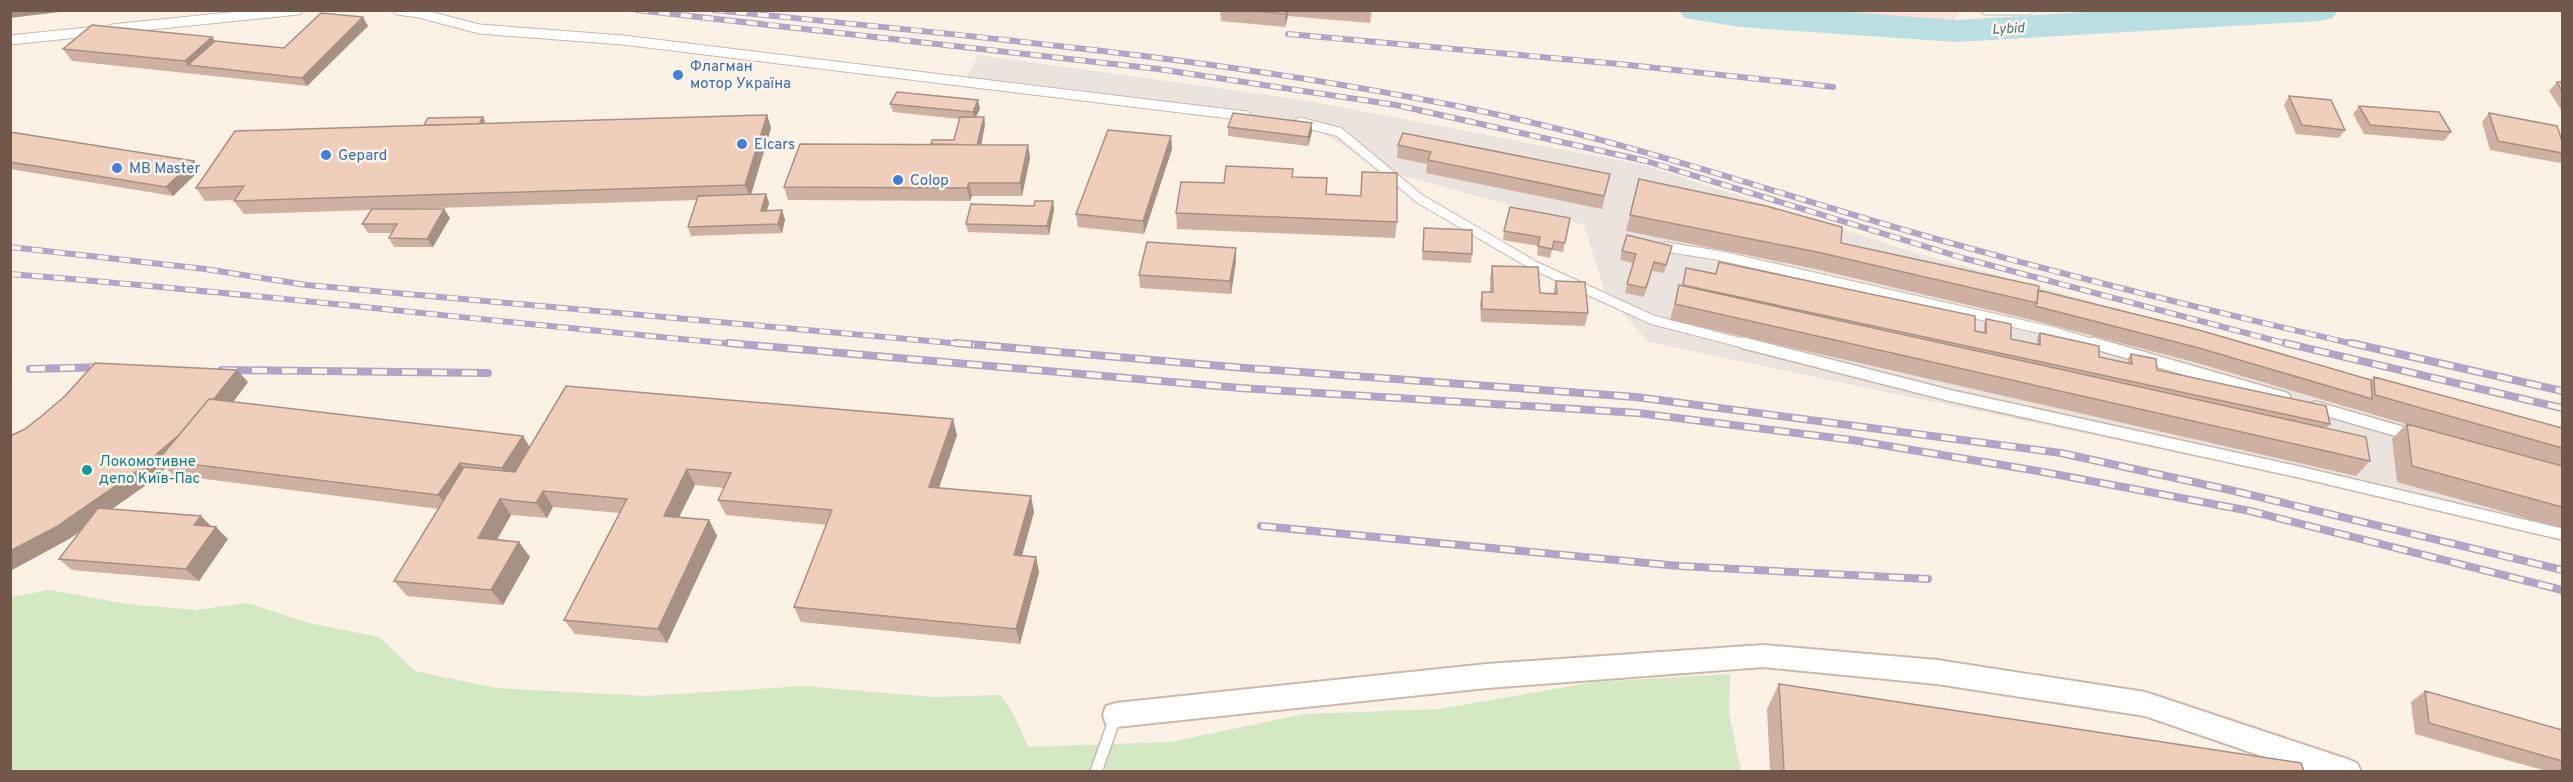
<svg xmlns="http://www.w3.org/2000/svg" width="2573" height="782" viewBox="0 0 2573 782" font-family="Overpass,sans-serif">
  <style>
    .commercial { fill: #fbe1d8 }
    .industrial { fill: #ebe3de }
    .green { fill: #d3e8c3 }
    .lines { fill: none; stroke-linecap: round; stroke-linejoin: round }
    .river { fill: #b9dfe3; fill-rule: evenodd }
    .service-far1-casing { stroke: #ccb8ab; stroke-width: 11 }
    .service-casing { stroke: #ccb8ab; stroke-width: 14 }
    .minor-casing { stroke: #ccb8ab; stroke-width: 4 }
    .service-far1 { stroke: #fff; stroke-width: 9 }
    .service { stroke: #fff; stroke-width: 11 }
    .minor { fill: #fff; fill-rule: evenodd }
    .rail-far1-casing { stroke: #b3a3c4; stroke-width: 6 }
    .rail-casing { stroke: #b3a3c4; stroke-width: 8 }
    .rail-far1 { stroke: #fef5e9; stroke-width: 4; stroke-dasharray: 11; stroke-linecap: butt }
    .rail { stroke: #fef5e9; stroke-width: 5; stroke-dasharray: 15; stroke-linecap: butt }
    .wall { fill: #ceb1a2 }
    .shaded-wall { fill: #a79084 }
    .building { fill: #efcebc; stroke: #a79084; stroke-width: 1.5 }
    .shop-dot { fill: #3f7fe0; stroke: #fef5e9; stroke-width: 2 }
    .culture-dot { fill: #0f9aa8; stroke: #fef5e9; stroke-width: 2 }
    .labels { text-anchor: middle; stroke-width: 5; stroke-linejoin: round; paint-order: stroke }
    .far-water-label { font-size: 14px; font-style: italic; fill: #43777e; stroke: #fef5e9 }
    .shop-label { font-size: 15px; fill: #366cbe; stroke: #fef5e9; text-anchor: start }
    .culture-label { font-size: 15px; fill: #0d838f; stroke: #fef5e9; text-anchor: start }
  </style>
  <rect width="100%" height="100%" fill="#fbf1e4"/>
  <path class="commercial" d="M1779,11H1960L1953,22Z"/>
  <path class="industrial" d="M978,55L1304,100L1643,165L1913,252L2562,432V541L2405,501L1649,342L1605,293L1584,225L1381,170L1316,129L962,87Z"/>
  <path class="green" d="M49,590L127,604L196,610L247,603L309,623L379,637L415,671L496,688L646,696L803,686L933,697L1001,695L1015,717L1028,747L1170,742L1305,714L1440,709L1595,682L1730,674L1729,713L1741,771L11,772V597Z"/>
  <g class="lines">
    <path class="river" d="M1679,10H1822L1956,20L2118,10H2338L2333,18L2320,21L1956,42L1740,27L1684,18Z"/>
    <g class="service-far1-casing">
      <path id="service-far1" d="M398,10L419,13L479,29L623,40L1246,116
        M1986,10H2028
        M112,29L298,10
        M10,40L97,31
        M1300,122L1339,132L1420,199L1535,266L1653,320L1750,345
        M1665,247L1717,255L2054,332L2098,345"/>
    </g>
    <g class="service-casing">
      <path id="service" d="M1744,343L1952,396L2299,472L2562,534
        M2093,343L2285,398
        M2315,407L2412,435
        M1096,772L1116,715"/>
    </g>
    <g class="minor-casing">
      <path id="minor" d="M1763,645L1937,660L2145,692L2347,759L2357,763L2361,772H2308L2145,716L1937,684L1763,667L1487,688L1116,727L1106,724L1103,715L1106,706L1116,703L1487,664Z"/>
    </g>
    <use href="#service-far1" class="service-far1"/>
    <use href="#service" class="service"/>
    <use href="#minor" class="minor"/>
    <g class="rail-far1-casing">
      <path id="rail-far1" d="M637,10L1158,69L1396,105L1646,161L1963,258L2291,345
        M714,10C969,36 1225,58 1476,110C1625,141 1769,191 1915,233C2062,275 2210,311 2358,345
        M1288,34L1619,64L1833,87
        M10,247L205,269L307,285L974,345
        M10,274C255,293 500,323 745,345"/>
    </g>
    <g class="rail-casing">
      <path id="rail" d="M728,343L1240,388L1638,413L1852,440L2038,471L2250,511L2562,590
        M956,343L1245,368L1636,397L2061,453L2230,490L2562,570
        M2285,343L2562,408
        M2351,343L2562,391
        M30,369L108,367
        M222,370L488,373
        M1261,526L1679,566L1928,579"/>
    </g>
    <use href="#rail-far1" class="rail-far1"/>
    <use href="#rail" class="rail"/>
  </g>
  <path class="wall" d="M1220,10H1372L1370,23L1288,16L1285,27L1221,21Z
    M368,26L307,86L72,61L63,49L212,37L215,41L284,48Z
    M2557,82H2562V111L2549,91Z
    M2289,96L2345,130L2339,138L2296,134L2284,105Z
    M978,100L980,109L976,117L985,125L981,145H1028L1030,158L1022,196H972L970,201L788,200L784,187L931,144L954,140L959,119L893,112L890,104Z
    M2359,106L2451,132L2444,141L2364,134L2353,114Z
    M2489,113L2562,141V160L2560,163L2490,150L2482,122Z
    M767,115L771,128L751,194H766L769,203L767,210L785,219L782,233L691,236L688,227L697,200L405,209H444L450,218L433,247H394L389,238L392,233H368L362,224L371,210L244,214L234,201L235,200L205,201L196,188L424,125L485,121L484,124Z
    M1312,123V132L1308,146L1228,136V127Z
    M10,132L194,161L200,170L173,196L10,169Z
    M1171,136L1172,149L1144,234L1078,227L1076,214Z
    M1398,145L1610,174L1602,209L1426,173L1427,164L1397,158Z
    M1293,177L1327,178V194L1397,222L1395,238L1177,229L1176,213L1224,183Z
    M1639,179L1841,243L2038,290L2371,380L2374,377L2562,428V528L2397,482L2392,439L2406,424L2190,361L2028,319L1811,268L1626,231Z
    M1053,201L1054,210L1049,235L968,232L966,224Z
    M1570,218L1563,252L1552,250L1550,258L1537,255L1538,246L1503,240L1504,231Z
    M1424,228L1472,254L1471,263L1422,260Z
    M1672,246L1664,273L1652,271L1644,297L1625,293L1633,263L1620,260L1622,251Z
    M1236,248V261L1231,294L1140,288L1139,275Z
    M1719,262L1984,333V324L1986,319L2011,339L2037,345V337L2040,333L2099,357L2128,363V358L2131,354L2157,370L2330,424L2326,428L2370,461L2356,476L1670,320L1679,285H1682L1686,268L1716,274Z
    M1492,266L1540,293L1553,294L1556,281L1588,313L1585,326L1481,322L1480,304L1482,292H1490V278Z
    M248,382L233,402L530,447L957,435L939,488L1031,496L1034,512L1022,555L1036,557L1039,572L1020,644L801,622L794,607L827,525L726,515L718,500L724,488L695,485L679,517L709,520L717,536L667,643L575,634L564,620L619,513L553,507L547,518L511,515L497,540L530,557L503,605L407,596L394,581L439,509L173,475L166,468L149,483L112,509L211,526L228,539L199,581L72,570L59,559L80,532L69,539L10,571V436Z
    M1779,684L2304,771H1770L1767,709Z
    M2425,691L2562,730V771H2546L2415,734L2411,702Z"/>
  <path class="shaded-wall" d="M10,10H61L60,12L10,18Z
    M1286,10H1288V16L1285,27Z
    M363,17L368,26L307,86L302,78Z
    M212,37L220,50L188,65L185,61Z
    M978,100L980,109L974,121L973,112Z
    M767,115L771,128L750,198L745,185Z
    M483,117L485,121L478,135L476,130Z
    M984,117L985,125L979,156L977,147Z
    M1312,123V132L1308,146V137Z
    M1171,136L1172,149L1144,234L1143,221Z
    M1028,145L1030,158L1022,196L1020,183Z
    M194,161L200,170L173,196L166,187Z
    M969,183L972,196L970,201L967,188Z
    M766,194L769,203L764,220L761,211Z
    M1053,201L1054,210L1049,235L1047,226Z
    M444,209L450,218L433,247L427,239Z
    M782,210L785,219L782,233L778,224Z
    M1236,248V261L1231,294L1230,281Z
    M237,370L248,382L228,409L158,460L166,468L149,483L69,539L10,571V551Z
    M953,419L957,435L934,502L929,487Z
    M523,436L533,452L513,484L502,468Z
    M460,463L471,478L450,510L438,495Z
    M687,469L695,485L672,531L664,516Z
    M543,491L553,507L547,518L536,503Z
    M1031,496L1034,512L1018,570L1014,555Z
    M500,499L511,515L489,553L478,538Z
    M201,516L213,528L194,525Z
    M709,520L717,536L667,643L658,629Z
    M216,527L228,539L199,581L186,569Z
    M519,542L530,557L503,605L491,590Z
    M1036,557L1039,572L1020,644L1016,629Z"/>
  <path class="building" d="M1245,10H1286L1285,14Z
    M321,13L363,17L302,78L188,65L215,41L284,48Z
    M92,25L212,37L185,61L63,49Z
    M2557,82H2562V91Z
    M897,92L978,100L973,112L890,104Z
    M2289,96L2331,100L2345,130L2302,125Z
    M2359,106L2439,112L2451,132L2370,125Z
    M1233,113L1312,123L1308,137L1228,127Z
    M2489,113L2557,126L2562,141V153L2498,141Z
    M767,115L745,185L234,201L244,186L196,188L235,131Z
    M483,117L479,124L424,125L428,118Z
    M960,117H984L977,145L931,144L932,140H954Z
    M1108,130L1171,136L1143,221L1076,214Z
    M10,132L194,161L166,187L10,162Z
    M1403,133L1610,174L1604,196L1428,160L1431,152L1398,145Z
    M800,144L1028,145L1020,183H969L967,188L784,187Z
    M1226,166L1293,169L1292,177L1327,178L1326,194L1361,196L1362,172L1397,173V222L1176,213L1181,182L1224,183Z
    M1639,179L1766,206L1842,227L1841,243L2039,286L2037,303L1817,252L1630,215Z
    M766,194L761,211L782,210L778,224L688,227L698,196Z
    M1035,201H1053L1047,226L966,224L971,204L1034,206Z
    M1510,207L1570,218L1565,243L1554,241L1552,249L1538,246L1540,237L1504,231Z
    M372,209H444L427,239L389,238L397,224H362Z
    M1424,228L1472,230V254L1423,251Z
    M1627,235L1672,246L1666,265L1654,262L1646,288L1627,284L1636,254L1622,251Z
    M1147,242L1236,248L1230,281L1139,275Z
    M1719,262L1975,316V331L1986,333V319L2011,324V339L2040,345V333L2099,346V357L2132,364L2131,354L2156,359L2157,370L2326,406L2330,424L1683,285L1686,268L1716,274Z
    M1492,266L1538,267L1540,293L1557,294L1556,281L1585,282L1588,313L1482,309V292H1493Z
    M1679,285L2366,437L2370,461L1675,304Z
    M2038,290L2199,330L2371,380L2372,399L2199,348L2035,306L2037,303Z
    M95,363L237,370L214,399H209L180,434L137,471L56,527L10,551V436L25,429L44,414L65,396Z
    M2374,377L2562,428V448L2375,395Z
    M566,386L953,419L929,487L1031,496L1014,555L1036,557L1016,629L794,607L832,510L718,500L731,473L687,469L664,516L709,520L658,629L564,620L627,499L543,491L536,503L500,499L478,538L519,542L491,590L394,581L464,467L515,472Z
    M209,399L523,436L502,468L460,463L438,495L158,460Z
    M2407,424L2562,466V507L2412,466Z
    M98,508L201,516L194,525L216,527L186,569L59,559Z
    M1779,684L2301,763L2304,771H1784Z
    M2425,691L2562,730V761L2429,723Z"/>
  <g class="shop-dot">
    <circle cx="678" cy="75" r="6"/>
    <circle cx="742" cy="144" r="6"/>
    <circle cx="326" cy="155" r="6"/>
    <circle cx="117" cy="168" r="6"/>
    <circle cx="898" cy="180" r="6"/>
  </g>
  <circle class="culture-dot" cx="87" cy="470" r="6"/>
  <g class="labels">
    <g class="far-water-label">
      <text transform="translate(2008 28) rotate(-3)" y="5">Lybid</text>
    </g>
    <g class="shop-label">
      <text x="690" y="71">Флагман<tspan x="690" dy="17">мотор Україна</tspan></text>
      <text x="754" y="149">Elcars</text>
      <text x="338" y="160">Gepard</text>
      <text x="129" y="173">MB Master</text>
      <text x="910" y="185">Colop</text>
    </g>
    <g class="culture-label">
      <text x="99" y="466">Локомотивне<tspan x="99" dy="17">депо Київ-Пас</tspan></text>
    </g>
  </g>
  <rect width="2573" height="782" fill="none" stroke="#72574b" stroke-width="24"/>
</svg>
